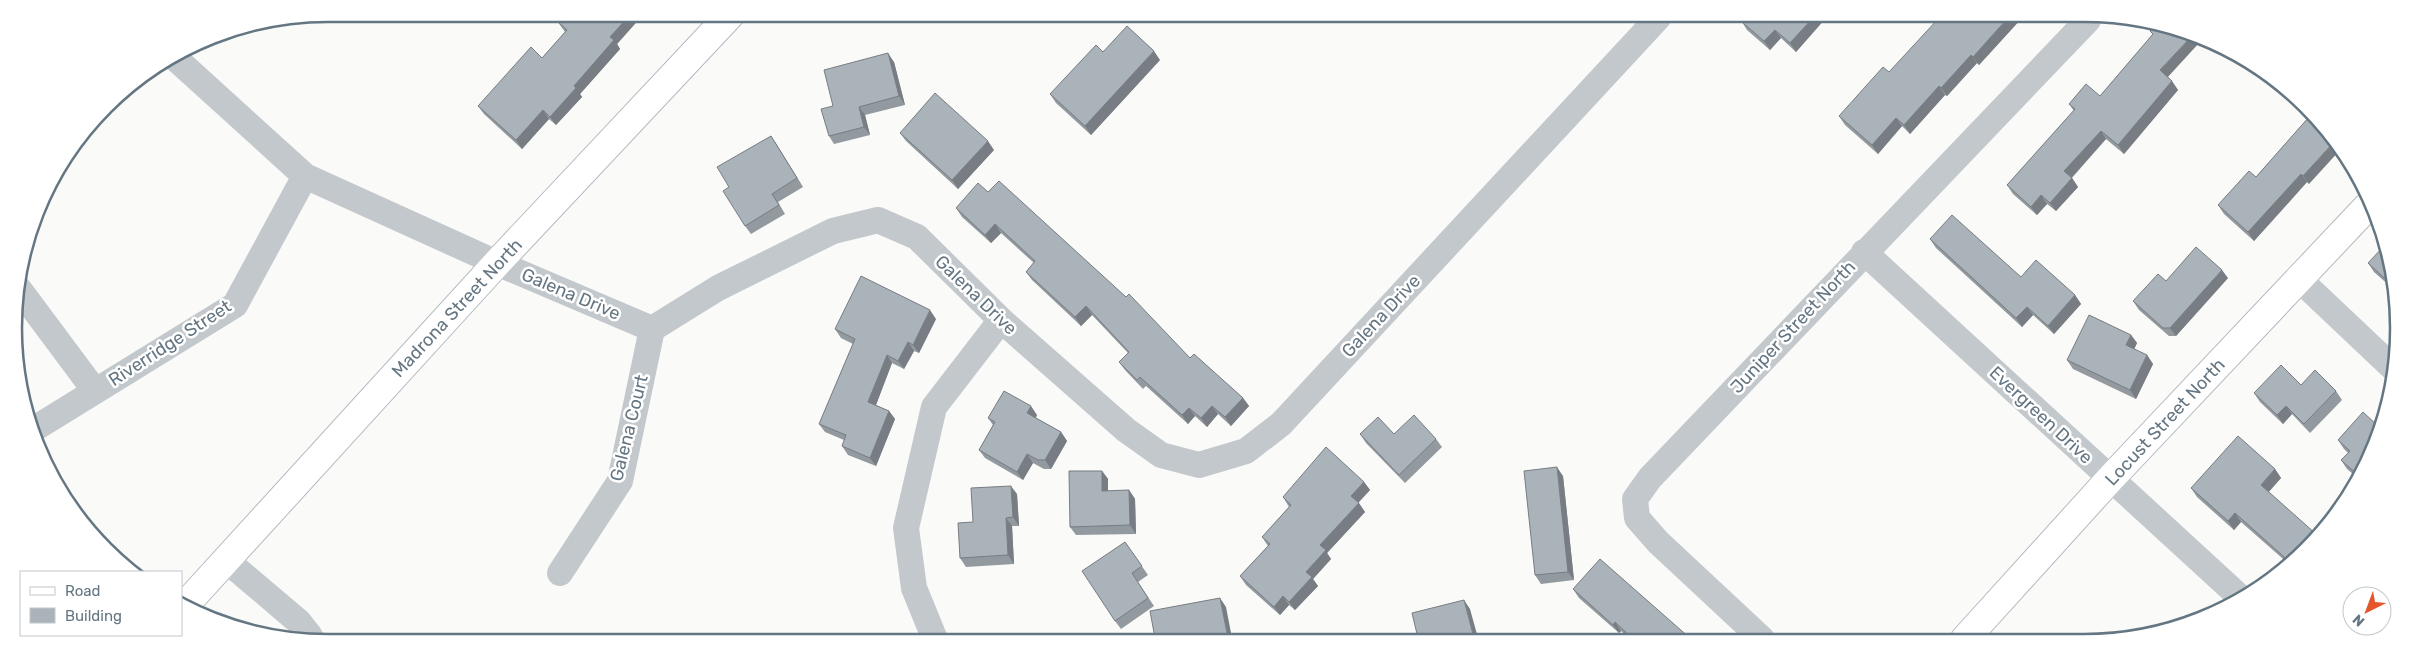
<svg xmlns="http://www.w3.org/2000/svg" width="2412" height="656" viewBox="0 0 2412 656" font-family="Rubik,sans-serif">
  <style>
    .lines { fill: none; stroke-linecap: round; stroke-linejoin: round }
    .secondary-casing { stroke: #b3babf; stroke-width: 30 }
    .street { stroke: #c3c8cc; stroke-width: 26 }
    .secondary { stroke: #fff; stroke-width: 28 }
    .wall { fill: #929a9f }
    .shaded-wall { fill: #777d82 }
    .building { fill: #aab3b9; stroke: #777d82 }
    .labels { text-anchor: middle; stroke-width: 5; stroke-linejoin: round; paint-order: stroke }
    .street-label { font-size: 18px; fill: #657683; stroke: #fff }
    .rim { fill: none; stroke: #657683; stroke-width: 2.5 }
  </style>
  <rect width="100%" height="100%" fill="#fafaf8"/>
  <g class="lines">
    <g class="secondary-casing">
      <path id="secondary" d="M187,603L497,263L730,15
        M1965,639L2110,479L2367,207"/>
    </g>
    <path class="street" d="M175,58L305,176L497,263L652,329L718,288L833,231L878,220L917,237L1001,320L1126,430L1161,455L1199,465L1246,451L1281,424L1658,18
      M1864,252L2241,598
      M2300,280L2392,367
      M19,289L95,391
      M34,429L235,305L305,176
      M226,560L299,622L310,636
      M560,573L620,481L652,329
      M934,637L914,588L906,528L934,407L1001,320
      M1762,639L1658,542L1637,518L1635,499L1650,478L2088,20"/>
    <use href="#secondary" class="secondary"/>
  </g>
  <path class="wall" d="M563,15H640L641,17L617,44L620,49L580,94L582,97L556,125L549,119L522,149L484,114L478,106L542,58L565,32L557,21Z
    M1744,18L1825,19L1796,52L1781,38L1770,50L1747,30L1742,22Z
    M2021,19L1979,65L1977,63L1947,96L1945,95L1910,134L1902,126L1878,154L1845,125L1839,116L1889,72Z
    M2156,24L2168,77L2178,90L2124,154L2106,139L2072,178L2078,187L2056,211L2047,204L2037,215L2013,194L2007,185L2074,111L2069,104L2100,96L2153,35L2150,31Z
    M1103,52L1160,60L1091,135L1056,103L1050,94Z
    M894,62L905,105L865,115L870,135L834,144L829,136L833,106Z
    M2309,117V184L2307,182L2254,241L2224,214L2218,205L2256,177Z
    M900,133L994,150L958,189L906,141Z
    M771,136L803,187L778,202L785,214L751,234L745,226L729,187Z
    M988,192L1190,358L1243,398L1249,406L1231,426L1218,414L1207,427L1195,416L1188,424L1146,386L1143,389L1125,370L1119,362L1128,353L1092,315L1081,326L1032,280L1026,272L1034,263L1001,233L991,243L962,217L956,208Z
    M1930,239L2021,277L2075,295L2081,304L2054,334L2033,315L2022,327L1936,248Z
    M2368,263L2392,266V288L2374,272Z
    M2228,278L2176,336H2169L2139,310L2133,301L2166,281Z
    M936,319L919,353L914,351L904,369L892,363L876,405L889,411L895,419L876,466L848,455L842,446L844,440L825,432L819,424L853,344L841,338L835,329Z
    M2131,335L2137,343L2134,349L2147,355L2153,364L2136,399L2073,369L2067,360Z
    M2301,385L2336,391L2342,400L2310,433L2292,414L2283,424L2260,402L2254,393Z
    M1037,415L1036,418L1061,432L1067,441L1051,469H1044L1033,463L1023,480L985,458L979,450L993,425L988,418Z
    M2378,426L2359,479L2347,469L2341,460L2348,453L2344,449L2338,440Z
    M1360,434H1394L1436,439L1442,447L1405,483L1366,443Z
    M2275,469L2281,478L2268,492L2316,534L2290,565L2241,522L2234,530L2197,497L2191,488Z
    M1102,471L1108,479V491L1129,490L1135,499L1136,534L1076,535L1070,527Z
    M1563,476L1574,580L1541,584L1535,575Z
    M1364,482L1370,490L1358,503L1365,512L1327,553L1331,559L1313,579L1318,586L1295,610L1289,605L1280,615L1246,585L1240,576L1268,546L1262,537L1289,507L1283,497Z
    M1017,494L1019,526H1012L1014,564L966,567L960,558L973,522Z
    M1125,542L1148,575L1138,582L1154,606L1121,629L1115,621Z
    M1573,589L1691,639H1630L1621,631L1619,633L1579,598Z"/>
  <path class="shaded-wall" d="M630,15H640L641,17L617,44L620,49L580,94L582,97L556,125L550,117L574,86L610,37Z
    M1812,19H1825L1796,52L1790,43Z
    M2007,19H2021L1979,65L1973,57Z
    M1775,30L1781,38L1770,50L1764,41Z
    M2190,38L2200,42L2166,79L2160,70Z
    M1154,51L1160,60L1091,135L1085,126Z
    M888,53L894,62L905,105L899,96Z
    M1971,55L1977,63L1947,96L1941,88Z
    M2172,81L2178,90L2124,154L2118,145Z
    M1939,86L1945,95L1910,134L1904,125Z
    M859,107L865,115L870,135L864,127Z
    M543,110L549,119L522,149L516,140Z
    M1896,118L1902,126L1878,154L1872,145Z
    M2101,131L2106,139L2070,179L2064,171Z
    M771,136L777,145L803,187L797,178Z
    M988,141L994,150L958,189L952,180Z
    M2334,142L2341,149L2309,184L2303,176Z
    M2301,174L2307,182L2254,241L2248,232Z
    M2072,178L2078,187L2056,211L2050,203Z
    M2041,195L2047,204L2037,215L2031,207Z
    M995,224L1001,233L991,243L985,235Z
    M2222,270L2228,278L2176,336L2170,328Z
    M2075,295L2081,304L2054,334L2048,326Z
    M1086,306L1092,315L1081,326L1075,317Z
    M2027,307L2033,315L2022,327L2016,318Z
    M930,310L936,319L919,353L913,345Z
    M2131,335L2137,343L2132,354L2126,345Z
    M908,342L914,351L904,369L898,361Z
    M887,355L892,363L874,410L868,402Z
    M2147,355L2153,364L2136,399L2130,390Z
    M1243,398L1249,406L1231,426L1225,417Z
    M1031,406L1037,415L1033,422L1027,413Z
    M1212,406L1218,414L1207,427L1201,418Z
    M2286,406L2292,414L2283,424L2277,415Z
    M1189,408L1195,416L1188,424L1182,415Z
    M889,411L895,419L876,466L870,458Z
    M1061,432L1067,441L1051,469L1045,460Z
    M1027,454L1033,463L1023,480L1017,472Z
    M1557,467L1563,476L1574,580L1568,572Z
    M2275,469L2281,478L2267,494L2261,485Z
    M1102,471L1108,479V499L1102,491Z
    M1364,482L1370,490L1357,504L1351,496Z
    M1011,486L1017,494L1019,526L1013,517Z
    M1129,490L1135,499L1136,534L1130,525Z
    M1359,503L1365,512L1327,553L1331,559L1313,579L1318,586L1295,610L1289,602L1320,545Z
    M2235,513L2241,522L2234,530L2228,521Z
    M1006,518L1012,526L1014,564L1008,555Z
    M1283,596L1289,605L1280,615L1274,607Z
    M1220,598L1226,607L1232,638H1228Z
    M1464,600L1470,609L1478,638H1474Z
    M1615,622L1621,631L1619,633L1613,625Z"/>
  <path class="building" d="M563,15H630L610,37L614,40L574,86L576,88L550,117L543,110L516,140L478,106L531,47L542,58L567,30L557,21Z
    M1744,18L1812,19L1790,43L1775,30L1764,41L1742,22Z
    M1938,19H2007L1973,57L1971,55L1941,88L1939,86L1904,125L1896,118L1872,145L1839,116L1883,67L1889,72Z
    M2156,24L2190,38L2160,70L2172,81L2118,145L2101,131L2064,171L2072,178L2050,203L2041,195L2031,207L2007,185L2075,109L2069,104L2086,84L2100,96L2153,34L2150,31Z
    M1127,26L1154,51L1085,126L1050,94L1096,45L1103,52Z
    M888,53L899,96L859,107L864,127L829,136L821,109L833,106L824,70Z
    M935,93L988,141L952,180L900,133Z
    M2309,117L2334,142L2303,176L2301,174L2248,232L2218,205L2249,171L2256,177Z
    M771,136L797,178L772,194L779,205L745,226L723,191L729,187L717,167Z
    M999,181L1126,297L1129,294L1190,358L1194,354L1243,398L1225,417L1212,406L1201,418L1189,408L1182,415L1140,377L1137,380L1119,362L1129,352L1086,306L1075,317L1026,272L1035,261L995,224L985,235L956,208L978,183L988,192Z
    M1952,215L2021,277L2036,260L2075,295L2048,326L2027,307L2016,318L1930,239Z
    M2384,246L2392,266V285L2368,263Z
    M2196,247L2222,270L2170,328H2163L2133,301L2158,274L2166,281Z
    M861,276L930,310L913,345L908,342L898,361L887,355L868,402L889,411L870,458L842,446L846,435L819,424L855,339L835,329Z
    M2089,315L2131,335L2126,345L2147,355L2130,390L2067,360Z
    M2281,365L2301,385L2315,370L2336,391L2304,424L2286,406L2277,415L2254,393Z
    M1004,391L1031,406L1027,413L1061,432L1045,460H1038L1027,454L1017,472L979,450L995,422L988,418Z
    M2363,412L2378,426L2362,470L2358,475L2341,460L2350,451L2338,440Z
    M1414,415L1436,439L1399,475L1360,434L1378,417L1394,434Z
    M2238,436L2275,469L2261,485L2316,534L2292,564L2235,513L2228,521L2191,488Z
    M1326,447L1364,482L1351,496L1359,503L1320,545L1326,550L1306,572L1312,577L1289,602L1283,596L1274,607L1240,576L1270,544L1262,537L1291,505L1283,497Z
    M1557,467L1568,572L1535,575L1524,471Z
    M1069,471H1102V491L1129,490L1130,525L1070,527Z
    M1011,486L1013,517L1006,518L1008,555L960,558L958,523L973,522L971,488Z
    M1125,542L1142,566L1132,573L1148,598L1115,621L1082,571Z
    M1600,559L1691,639H1633L1615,622L1613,625L1573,589Z
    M1220,598L1228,638H1155L1150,611Z
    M1464,600L1474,638H1418L1412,613Z"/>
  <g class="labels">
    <g class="street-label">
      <text transform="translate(571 294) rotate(23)" y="6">Galena Drive</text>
      <text transform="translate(976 295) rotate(44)" y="6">Galena Drive</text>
      <text transform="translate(457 308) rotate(-47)" y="6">Madrona Street North</text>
      <text transform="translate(1381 316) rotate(-47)" y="6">Galena Drive</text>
      <text transform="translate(1793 327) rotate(-47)" y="6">Juniper Street North</text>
      <text transform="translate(170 343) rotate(-33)" y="6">Riverridge Street</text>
      <text transform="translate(2041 415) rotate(43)" y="6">Evergreen Drive</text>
      <text transform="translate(2165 422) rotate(-47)" y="6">Locust Street North</text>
      <text transform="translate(629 428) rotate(-76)" y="6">Galena Court</text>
    </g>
  </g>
  <path d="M0 0H2412V656H0ZM328 22H2084A306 306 0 0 1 2390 328V328A306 306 0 0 1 2084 634H328A306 306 0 0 1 22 328V328A306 306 0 0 1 328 22Z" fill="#fff" fill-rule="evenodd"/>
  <path class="rim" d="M328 22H2084A306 306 0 0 1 2390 328V328A306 306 0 0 1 2084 634H328A306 306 0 0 1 22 328V328A306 306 0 0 1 328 22Z"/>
  <rect x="20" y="571" width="162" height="65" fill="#ffffff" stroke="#c1c8cd"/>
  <rect x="30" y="587" width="25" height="8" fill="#ffffff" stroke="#c1c8cd"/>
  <text x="65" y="596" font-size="15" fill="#657683">Road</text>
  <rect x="30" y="608" width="25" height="15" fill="#aab3b9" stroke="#c1c8cd"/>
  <text x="65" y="621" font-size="15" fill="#657683">Building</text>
  <g transform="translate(2367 611) rotate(222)"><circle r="24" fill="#ffffff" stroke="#c1c8cd"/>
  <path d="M0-4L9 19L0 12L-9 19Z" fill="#e4572e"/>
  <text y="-8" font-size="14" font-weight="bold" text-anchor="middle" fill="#657683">N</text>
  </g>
</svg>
